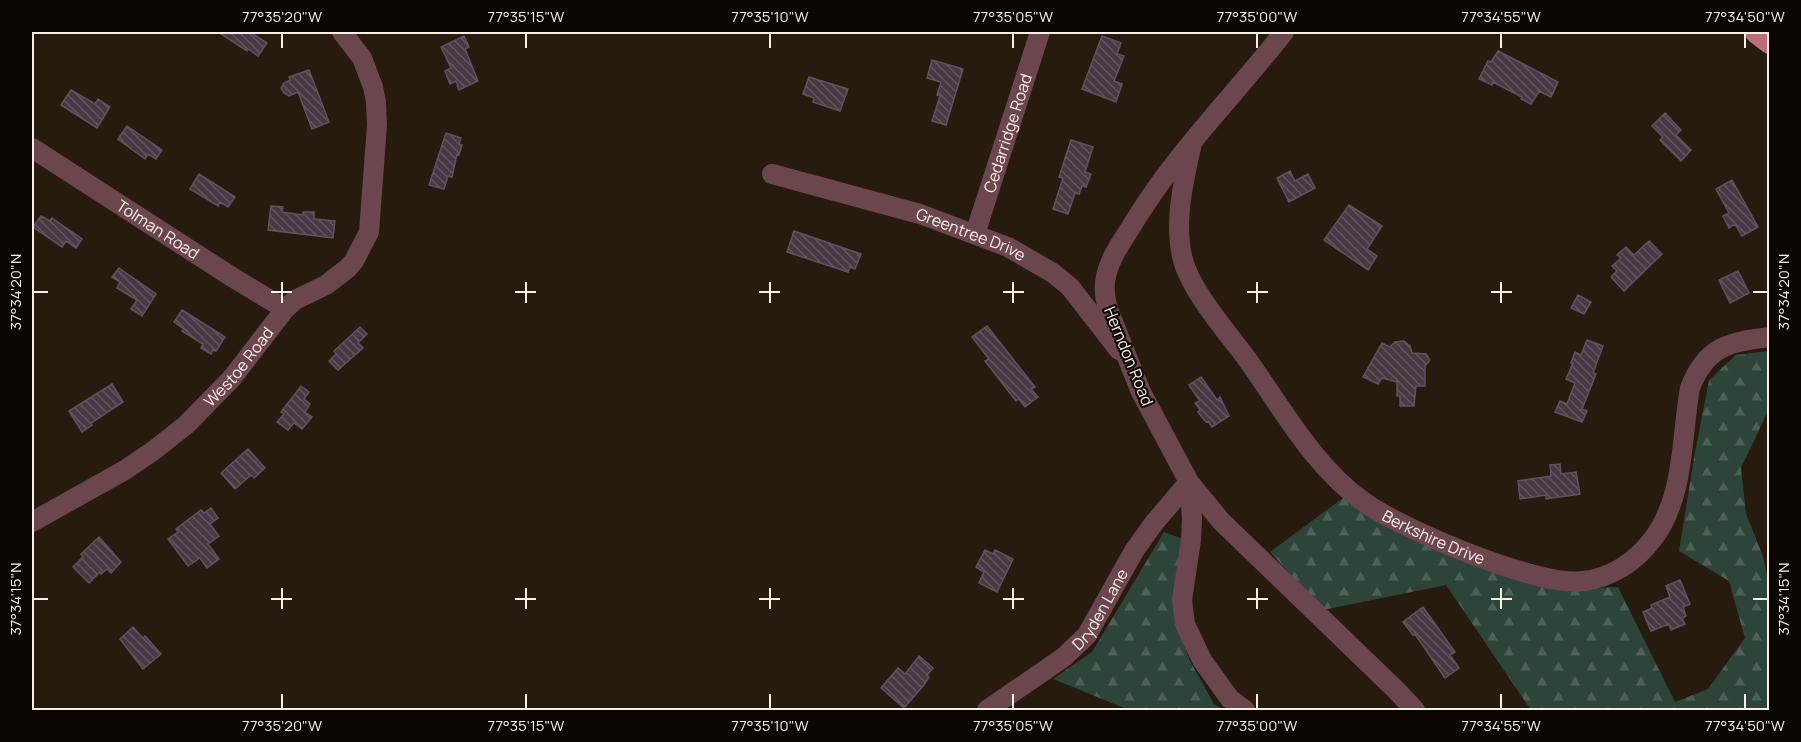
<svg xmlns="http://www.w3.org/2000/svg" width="1801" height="742" viewBox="0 0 1801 742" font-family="Manrope,sans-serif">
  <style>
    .forest { fill: url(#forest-firs) }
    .building { fill: url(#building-back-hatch); stroke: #62525f; stroke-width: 1.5 }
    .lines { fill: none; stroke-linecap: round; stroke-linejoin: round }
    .minor { stroke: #6c464d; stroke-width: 20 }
    .major { stroke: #ba6e7c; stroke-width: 24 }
    .ticks { fill: none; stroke: #f8efe7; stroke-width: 2 }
    .labels { text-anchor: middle; stroke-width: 4.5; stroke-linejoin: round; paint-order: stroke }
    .street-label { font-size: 16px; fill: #f8efe7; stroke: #0c0603 }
    .neatline { fill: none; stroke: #f8efe7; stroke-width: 2 }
    .ticks-label { font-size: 15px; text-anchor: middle; fill: #f8efe7 }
  </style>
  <defs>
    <pattern id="forest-firs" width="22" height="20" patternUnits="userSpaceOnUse" patternTransform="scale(1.5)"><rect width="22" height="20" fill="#2d4539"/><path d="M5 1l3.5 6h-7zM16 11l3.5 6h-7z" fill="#4c6056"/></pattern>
    <pattern id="building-back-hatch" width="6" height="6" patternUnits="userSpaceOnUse" patternTransform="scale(1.5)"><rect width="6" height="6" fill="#473844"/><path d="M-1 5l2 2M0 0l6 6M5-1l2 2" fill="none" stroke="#62555f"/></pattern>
  </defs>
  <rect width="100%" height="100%" fill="#271a0f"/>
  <path class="forest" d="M1769,351V409L1741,468L1746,514L1763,556L1769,584V710H1531L1446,585L1323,610L1270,552L1343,498L1572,589L1618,587L1675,702L1708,689L1745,638L1729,581L1679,551L1694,458L1709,380L1736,355Z
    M1164,532L1183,539L1176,615L1189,659L1214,704L1225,710H1129L1053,679L1092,652Z"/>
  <path class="building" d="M218,32H250L267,43L258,56L248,49L247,51Z
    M464,36L469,47L465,49L478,81L459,90L456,81L450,84L445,71L451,68L441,47Z
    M1102,36L1121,43L1117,54L1124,56L1114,81L1122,84L1116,102L1082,89Z
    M1498,51L1558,82L1551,97L1539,91L1531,104L1521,99L1522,97L1493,82L1492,85L1479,79L1488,61L1491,62Z
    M932,60L963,69L946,125L932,121L940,96L937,95L941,82L927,78Z
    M309,70L329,122L312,129L298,92L289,96L284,93L281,88L284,83L290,80L289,77Z
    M809,77L848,89L840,111L813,102L814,98L803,94Z
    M71,90L95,104L98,99L110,107L97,128L61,105Z
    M1665,113L1681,130L1676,135L1691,150L1681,161L1660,140L1663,137L1652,126Z
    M127,126L162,150L156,159L148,154L145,159L118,139Z
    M446,133L461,138L459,144L462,145L459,155L457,154L452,177L448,176L444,189L429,185Z
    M1071,140L1093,147L1085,172L1091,174L1086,187L1082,186L1079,194L1075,193L1068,214L1053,209L1063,178L1059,177Z
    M1290,171L1295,181L1308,174L1315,188L1289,202L1277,178Z
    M199,174L235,197L228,207L220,202L218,206L190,189Z
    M1732,180L1758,227L1742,236L1735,224L1729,228L1723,216L1729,213L1716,189Z
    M1349,205L1382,226L1367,249L1377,256L1368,270L1324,240Z
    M271,206L283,207L282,212L303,215V212H314V219L335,221L333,238L268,230Z
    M41,216L50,221L52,218L82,239L76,248L66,241L62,247L33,227Z
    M794,231L861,254L855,269L850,267L848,272L787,252Z
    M1649,241L1662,254L1624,291L1611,277L1617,271L1612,266L1621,258L1617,255L1626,247L1634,255Z
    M119,268L156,294L142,316L131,309L137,300L117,288L120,282L112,277Z
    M1738,271L1749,293L1730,303L1719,280Z
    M1578,295L1591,302L1584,314L1571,308Z
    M182,310L225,337L216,351L213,350L211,354L201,348L203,344L182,331L184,329L174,322Z
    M987,326L1035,387L1031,389L1038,397L1025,407L1019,399L1016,401L985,361L989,359L972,337Z
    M360,327L367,334L358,343L363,348L338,370L329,361L336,354L334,351Z
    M1587,340L1603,346L1593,373L1596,374L1582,409L1587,411L1582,422L1555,412L1560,401L1567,404L1575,383L1566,379L1573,363H1571L1575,352L1581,355Z
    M1404,341L1410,346L1412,353L1426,354L1430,360L1425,366V386H1416L1414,406H1400V396H1397V382L1382,378L1378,384L1363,377L1382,343L1390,347L1395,342Z
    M1201,377L1217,400L1220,397L1229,416L1212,427L1208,421L1206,422L1198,412L1200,410L1195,403L1200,401L1189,385Z
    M112,384L123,402L91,423L92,425L82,432L69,411Z
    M301,386L309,392L304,399L310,404L305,412L312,417L302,429L294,423L288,430L277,422L284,414L281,412Z
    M248,449L265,468L254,478L251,475L235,489L221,473Z
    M1560,464L1561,474L1576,472L1580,494L1546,499V495L1520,499L1518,481L1551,476L1550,465Z
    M211,508L218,518L210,524L219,536L208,544L219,559L207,568L200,558L188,566L168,539L178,532L176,529L201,510L204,513Z
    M99,537L121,562L111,573L107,569L101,574L100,572L89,583L73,567L83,557L81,554Z
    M985,550L993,554L995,550L1013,559L997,592L979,583L984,572L976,567Z
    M1680,580L1690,604L1683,607L1686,616L1682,618L1685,624L1671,630L1669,624L1651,631L1643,612L1652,608L1651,605L1670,597L1666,586Z
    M1423,607L1455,652L1450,655L1459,668L1445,678L1415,634L1413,635L1403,622Z
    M133,627L143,638L145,636L161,654L143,669L120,639Z
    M919,656L933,668L927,675L929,677L923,686L904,708L881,688L898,668L905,674Z"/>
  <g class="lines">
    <g class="minor">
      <path id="s1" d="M1192,143C1184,180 1173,222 1183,260C1191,291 1227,332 1247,359C1282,408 1314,467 1364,502C1401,529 1540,588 1584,581C1612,577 1635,562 1652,540C1685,498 1681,438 1690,388C1706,346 1729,342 1770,337"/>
      <path id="s2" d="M32,148L232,277L285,309"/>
      <path id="s3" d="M772,174L920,214L1008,247L1053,273L1070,287L1119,350"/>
      <path id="s4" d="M975,234L1040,32"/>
      <path id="s5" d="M32,522L125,470L153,451L186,425L232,378L285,309L295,300L326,285L348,268L354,261L369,232L377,125L376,102L373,87L362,58L342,32"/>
      <path id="s6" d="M987,710L1064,657L1087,635L1134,551L1154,523L1189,482L1221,521L1395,689L1415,710"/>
      <path d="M1245,710L1230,699L1202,660L1185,624L1182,600L1191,540L1192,518L1189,482L1141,392L1109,312C1105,300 1103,289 1106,276C1110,258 1121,243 1131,227C1173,156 1233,97 1284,32"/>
    </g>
    <path class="major" d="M1757,32L1770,42"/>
  </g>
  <path class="ticks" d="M282,33V48M526,33V48M770,33V48M1013,33V48M1257,33V48M1501,33V48M1745,33V48M282,282V303M526,282V303M770,282V303M1013,282V303M1257,282V303M1501,282V303M33,292H48M271,292H292M515,292H536M759,292H780M1003,292H1024M1247,292H1268M1491,292H1512M1753,292H1768M282,588V609M526,588V609M770,588V609M1013,588V609M1257,588V609M1501,588V609M33,599H48M271,599H292M515,599H536M759,599H780M1003,599H1024M1247,599H1268M1491,599H1512M1753,599H1768M282,694V709M526,694V709M770,694V709M1013,694V709M1257,694V709M1501,694V709M1745,694V709"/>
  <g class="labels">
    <g class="street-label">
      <text dy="6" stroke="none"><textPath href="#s4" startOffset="106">Cedarridge Road</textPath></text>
      <text dy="6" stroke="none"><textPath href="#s2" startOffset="150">Tolman Road</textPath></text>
      <text dy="6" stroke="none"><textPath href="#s3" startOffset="208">Greentree Drive</textPath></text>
      <text transform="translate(1129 356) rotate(68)" y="6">Herndon Road</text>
      <text dy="6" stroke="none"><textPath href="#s5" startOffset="261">Westoe Road</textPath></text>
      <text dy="6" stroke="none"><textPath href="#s1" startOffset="501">Berkshire Drive</textPath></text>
      <text dy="6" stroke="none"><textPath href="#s6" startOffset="154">Dryden Lane</textPath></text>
    </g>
  </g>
  <rect width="1801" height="742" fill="none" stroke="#0c0603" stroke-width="66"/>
  <rect x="33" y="33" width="1735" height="676" class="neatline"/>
  <g class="ticks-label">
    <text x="282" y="22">77°35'20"W</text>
    <text x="526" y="22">77°35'15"W</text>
    <text x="770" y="22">77°35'10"W</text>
    <text x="1013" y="22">77°35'05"W</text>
    <text x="1257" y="22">77°35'00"W</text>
    <text x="1501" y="22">77°34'55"W</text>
    <text x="1745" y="22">77°34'50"W</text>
    <text transform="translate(16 292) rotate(-90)" y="5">37°34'20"N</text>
    <text transform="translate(1784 292) rotate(-90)" y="5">37°34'20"N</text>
    <text transform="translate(16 599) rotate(-90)" y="5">37°34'15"N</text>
    <text transform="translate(1784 599) rotate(-90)" y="5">37°34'15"N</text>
    <text x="282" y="731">77°35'20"W</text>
    <text x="526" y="731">77°35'15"W</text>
    <text x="770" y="731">77°35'10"W</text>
    <text x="1013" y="731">77°35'05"W</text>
    <text x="1257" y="731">77°35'00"W</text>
    <text x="1501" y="731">77°34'55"W</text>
    <text x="1745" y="731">77°34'50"W</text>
  </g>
</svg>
